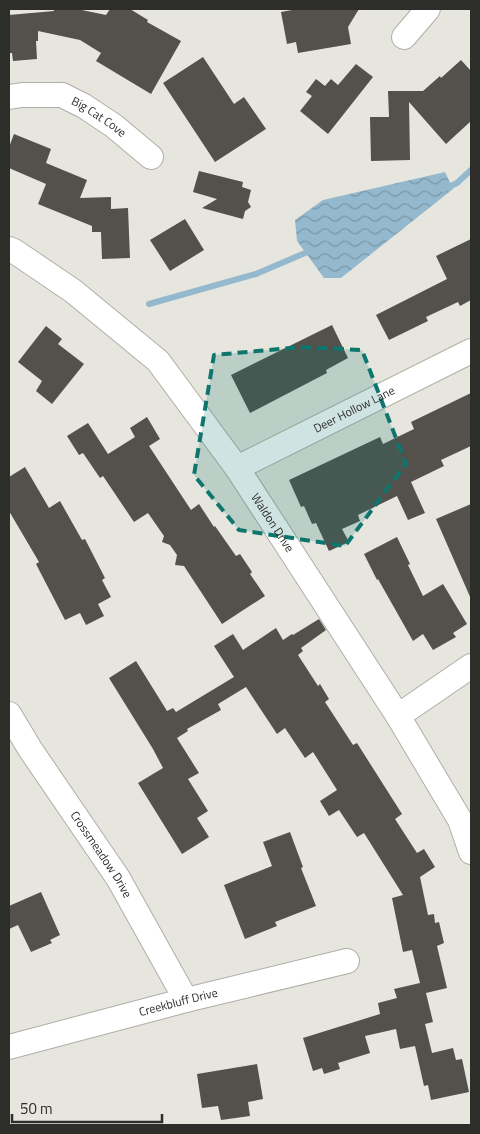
<svg xmlns="http://www.w3.org/2000/svg" width="480" height="1134" viewBox="0 0 480 1134" font-family="'Titillium Web',sans-serif">
  <style>
    .water { fill: url(#water-waves) }
    .lines { fill: none; stroke-linecap: round; stroke-linejoin: round }
    .stream { stroke: #94b9ce; stroke-width: 6 }
    .building { fill: #54504c }
    .minor-casing { stroke: #afaea7; stroke-width: 26 }
    .minor { stroke: #fff; stroke-width: 24 }
    .marked { fill: #0f766e; fill-opacity: 0.2; stroke: #0f766e; stroke-width: 4; stroke-dasharray: 10 6; stroke-linejoin: round }
    .labels { text-anchor: middle; stroke-width: 5; stroke-linejoin: round; paint-order: stroke }
    .street-label { font-size: 12px; fill: #2d2d2a; stroke: #e6e5de }
  </style>
  <defs>
    <pattern id="water-waves" width="16" height="10" patternUnits="userSpaceOnUse" patternTransform="scale(1.25)"><rect width="16" height="10" fill="#94b9ce"/><path d="M0 5q4-4 8 0t8 0" fill="none" stroke="#7997a7"/></pattern>
  </defs>
  <rect width="100%" height="100%" fill="#e6e5de"/>
  <path class="water" d="M445,172L453,189L341,278H324L297,241L295,220L323,200Z"/>
  <g class="lines">
    <path class="stream" d="M444,189L457,183L471,170
      M149,304L256,274L312,250"/>
  </g>
  <path class="building" d="M54,9H77L106,15L110,9H130L148,20L147,22L181,41L151,94L96,61L101,53L80,40L38,31V41H36L37,59L13,61L12,53H9V15L54,11Z
    M292,9H359L348,27L351,44L298,53L296,42L287,44L281,12L292,10Z
    M203,57L234,104L244,97L266,129L215,162L163,83Z
    M461,60L471,71V121L446,144L409,102L410,160L371,161L370,117H389L388,91H423L440,76L441,78Z
    M356,64L373,77L328,134L300,111L312,96L306,92L316,79L325,86L331,79L338,85Z
    M14,134L51,149L46,163L87,180L80,198L111,197V209L128,208L130,258L102,259L101,232H92V226L38,204L46,184L9,168V147Z
    M199,171L243,182L242,187L251,190L248,202L251,207L245,211L243,219L202,208L217,199L193,192Z
    M185,219L204,250L170,271L150,240Z
    M471,239V300L460,306L458,302L426,317L428,321L389,340L376,315L447,279L436,256Z
    M332,325L348,358L326,370L327,373L250,413L231,375Z
    M46,326L62,339L58,344L84,364L52,404L36,391L42,381L18,362Z
    M471,393V446L441,460L444,466L411,482L425,513L408,520L397,496L358,515L360,521L342,529L349,542L329,551L316,523L312,524L304,506L301,507L289,480L380,437L383,444L414,429L411,422Z
    M147,417L160,439L149,446L191,510L199,504L214,527L215,526L236,556L240,554L252,572L250,574L265,596L222,624L184,566L175,565L177,555L170,545L162,542L164,536L148,513L134,522L103,476L100,478L83,453L79,455L67,436L88,423L108,454L135,437L130,428Z
    M25,467L49,508L60,501L82,540L85,539L105,578L102,580L111,597L98,604L104,616L86,625L80,613L65,620L36,564L39,562L9,511V477Z
    M471,504V599L436,519Z
    M397,537L410,564L408,565L423,596L443,584L467,624L453,633L456,637L433,650L423,634L413,641L378,579L377,580L364,554Z
    M319,619L326,630L301,648L303,651L298,655L318,686L320,684L329,699L325,702L353,745L357,743L402,814L395,819L417,853L424,849L435,867L420,877L428,915L434,914L435,923L439,922L444,943L437,946L447,988L426,993L433,1022L425,1024L432,1053L453,1048L456,1060L462,1059L469,1092L431,1100L428,1085L424,1086L415,1046L400,1049L396,1029L365,1036L370,1053L338,1063L340,1069L324,1074L322,1068L313,1071L303,1038L380,1014L378,1003L397,998L394,989L420,983L412,950L403,952L392,898L403,895L364,833L357,837L339,810L329,816L320,801L337,790L313,752L305,758L285,728L277,734L246,687L218,704L221,710L187,729L188,731L177,738L199,773L188,779L208,811L197,818L209,837L182,854L138,783L163,768L153,749L109,678L136,661L167,711L173,708L176,712L234,677L214,646L233,634L243,650L276,628L283,640L292,634L293,635Z
    M290,832L303,867L301,868L316,906L275,922L277,926L245,939L224,885L272,866L263,842Z
    M41,892L60,935L50,940L52,943L31,952L18,925L9,929V906Z
    M257,1064L263,1099L248,1102L250,1116L221,1120L218,1106L202,1108L197,1074Z"/>
  <g class="lines">
    <g class="minor-casing">
      <g id="minor">
        <path d="M404,37L428,9"/>
        <path id="s1" d="M9,97L22,95H62L84,106L114,126L151,157"/>
        <path id="s2" d="M9,249L14,251L73,291L158,361L237,468L398,716L460,820L471,852"/>
        <path id="s3" d="M237,468L471,351"/>
        <path id="s4" d="M9,714L30,749L118,878L186,1000"/>
        <path d="M398,716L471,666"/>
        <path id="s5" d="M9,1047L186,1000L347,961"/>
      </g>
    </g>
    <use href="#minor" class="minor"/>
  </g>
  <path class="marked" d="M302,347L362,350L406,464L345,546L239,530L194,475L214,355Z"/>
  <g class="labels">
    <g class="street-label">
      <text dy="4" stroke="none"><textPath href="#s1" startOffset="96">Big Cat Cove</textPath></text>
      <text dy="4" stroke="none"><textPath href="#s3" startOffset="131">Deer Hollow Lane</textPath></text>
      <text dy="4" stroke="none"><textPath href="#s2" startOffset="385">Waldon Drive</textPath></text>
      <text dy="4" stroke="none"><textPath href="#s4" startOffset="168">Crossmeadow Drive</textPath></text>
      <text dy="4" stroke="none"><textPath href="#s5" startOffset="175">Creekbluff Drive</textPath></text>
    </g>
  </g>
  <rect width="480" height="1134" fill="none" stroke="#2d2d2a" stroke-width="20"/>
  <path d="M12 1114v8h150v-8" fill="none" stroke="#2d2d2a" stroke-width="2.5"/>
  <text x="20" y="1114" font-size="15" fill="#2d2d2a" stroke="#e6e5de" stroke-width="4" paint-order="stroke">50 m</text>
</svg>
